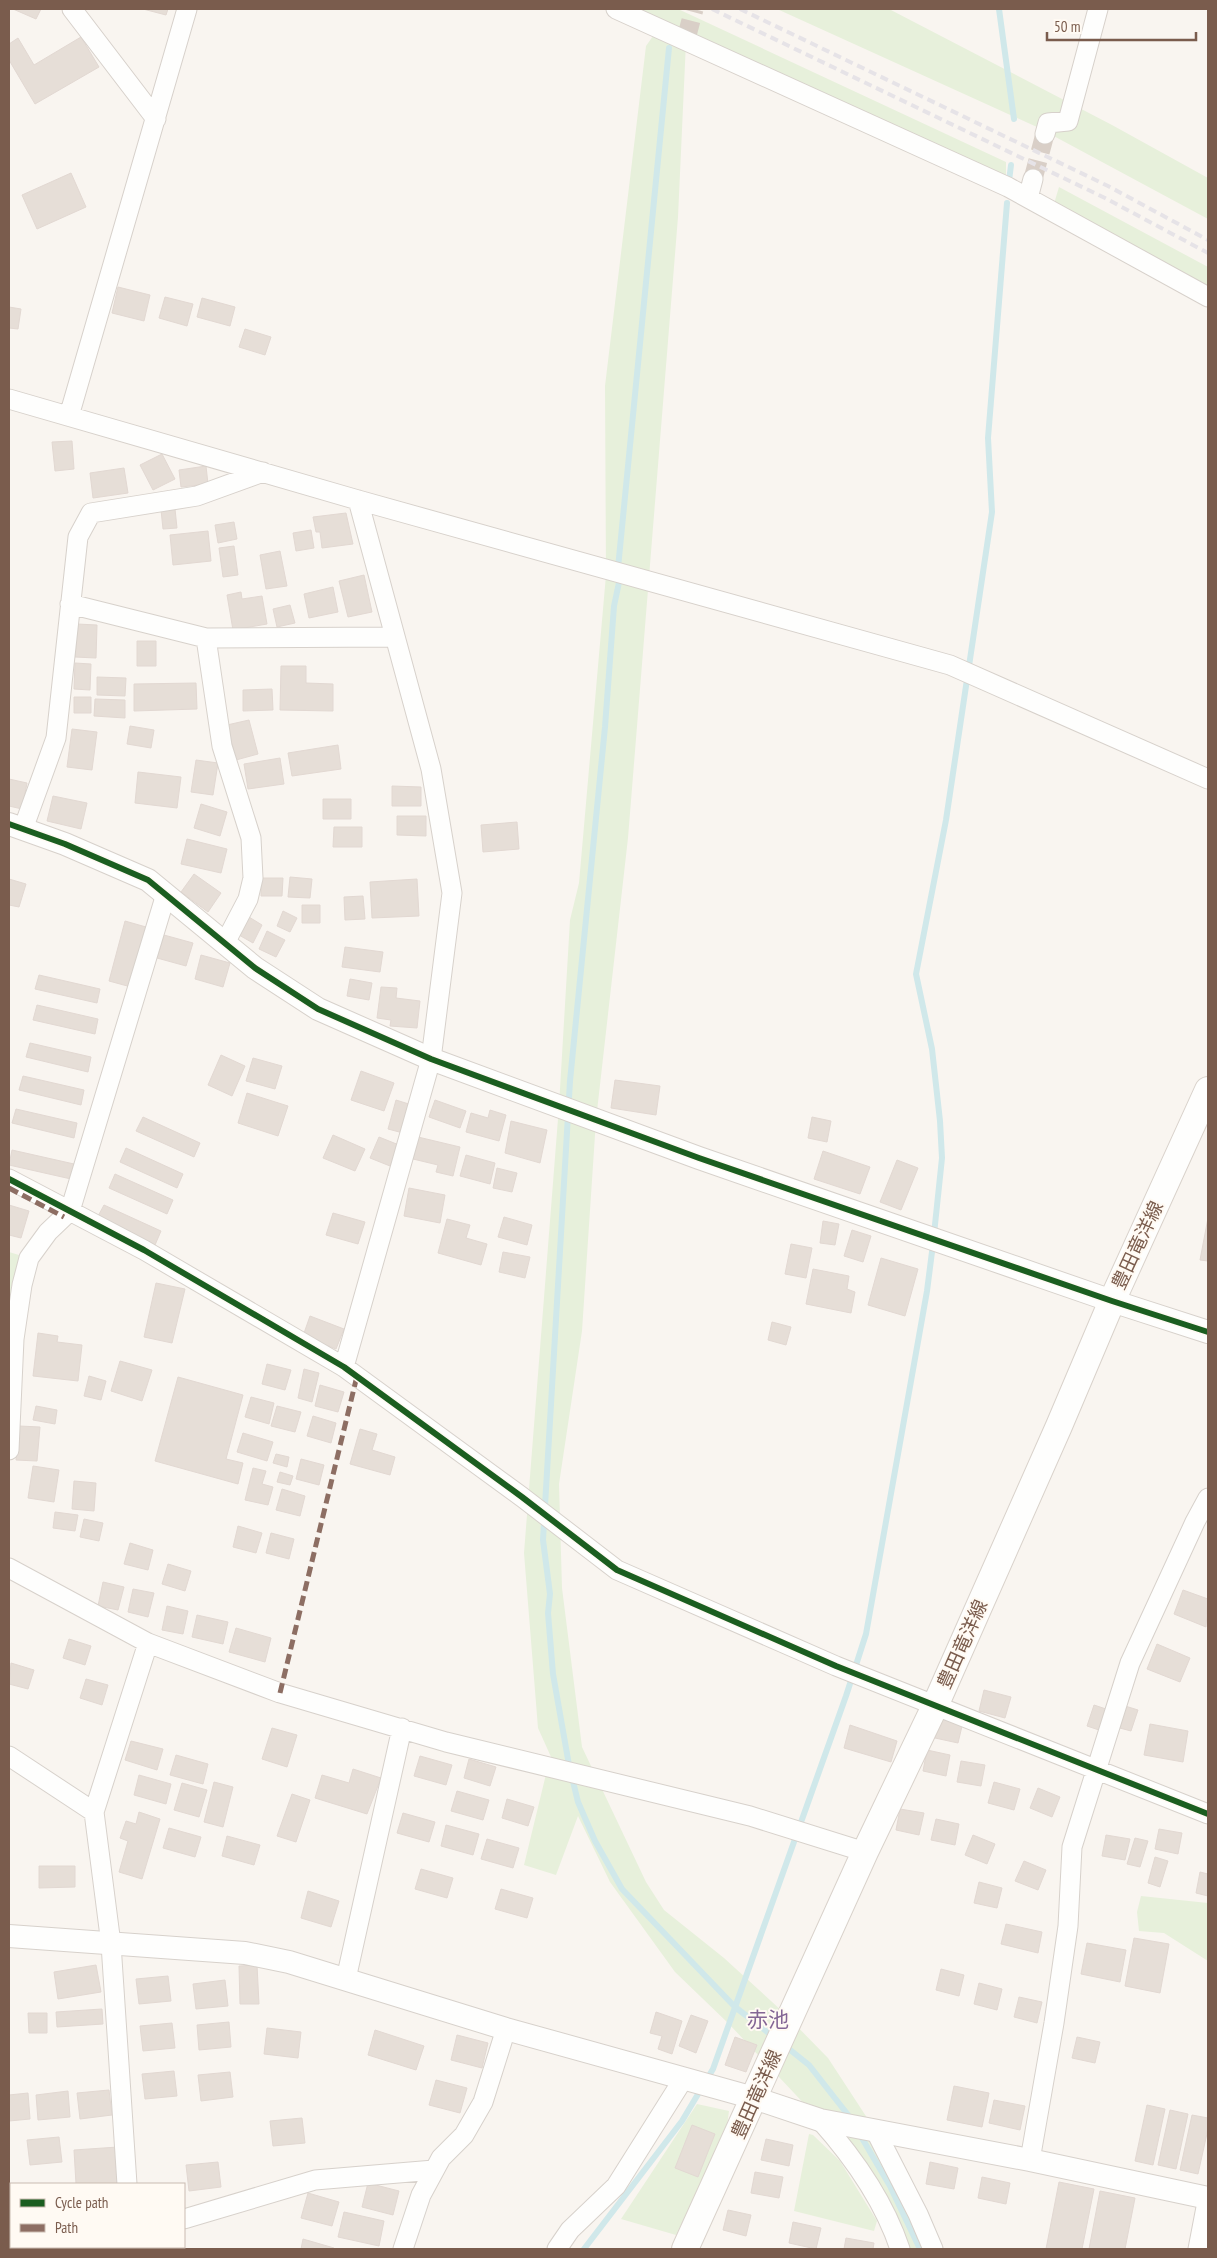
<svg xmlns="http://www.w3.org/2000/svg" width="1217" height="2258" viewBox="0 0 1217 2258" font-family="'PT Sans Narrow','Noto Sans JP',sans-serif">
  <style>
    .green { fill: #e7f0db }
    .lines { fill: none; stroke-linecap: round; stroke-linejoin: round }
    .stream { stroke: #d0e8ea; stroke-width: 6 }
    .building { fill: #e6ded7; stroke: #e2d8d2 }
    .minor-tunnel { stroke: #d9cfc7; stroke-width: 19; stroke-dasharray: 19 9; stroke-linecap: butt }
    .minor-casing { stroke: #d7d1cb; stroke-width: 21 }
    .tertiary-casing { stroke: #d7d1cb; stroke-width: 24 }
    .secondary-casing { stroke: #d9d2cb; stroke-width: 28 }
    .minor { stroke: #fefefd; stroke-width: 19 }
    .tertiary { stroke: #fefefd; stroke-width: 22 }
    .secondary { stroke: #fefefd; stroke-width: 26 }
    .rail { stroke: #e6e3e7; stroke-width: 4; stroke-dasharray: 8 5; stroke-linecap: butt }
    .quiet { stroke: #8d6e63; stroke-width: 5; stroke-dasharray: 10 5; stroke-linecap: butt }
    .cycleway-casing { stroke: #fffaf3; stroke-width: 9 }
    .cycleway { stroke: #1b5e20; stroke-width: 6 }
    .labels { text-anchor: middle; stroke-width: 4; stroke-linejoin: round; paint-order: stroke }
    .street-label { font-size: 19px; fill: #7a5c4d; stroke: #fffaf3 }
    .quarter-label { font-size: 21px; fill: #846695; stroke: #fffaf3 }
  </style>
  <rect width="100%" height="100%" fill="#f9f5f0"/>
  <path class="green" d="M613,9H678L1006,162V182L686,42L678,217L628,838L596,1120L582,1331L559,1484L562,1588L582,1747L646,1882L664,1910L724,1958L783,2012L828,2058L875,2130L932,2249H896L827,2128L729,2024L675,1972L610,1882L578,1816L556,1875L524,1865L548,1766L556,1768L538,1728L524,1553L559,1106L570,920L579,883L606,575L605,386L646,46L658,29Z
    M777,9H889L1112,125L1208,178V219L1037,127Z
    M1059,187L1208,267V296L1053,207Z
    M9,1252L29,1258L9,1338Z
    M1141,1896L1208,1903V1961L1164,1933L1139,1931L1137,1912Z
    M697,2104L729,2111L726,2133L676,2235L621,2219Z
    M809,2134L813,2135L840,2161L877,2221L874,2231L794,2211Z"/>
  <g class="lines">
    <path class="stream" d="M999,9L1014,119
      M669,48L618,568L621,573L614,606L605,727L570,1081L543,1540L550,1594L548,1613L553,1674L569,1765L578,1802L595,1841L622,1889L735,2007L774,2037
      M1009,181L1011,165
      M934,1234L942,1158L940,1121L932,1049L916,974L946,820L992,512L988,438L1007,203
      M784,2045L809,2065L852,2120
      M859,2133L890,2186L920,2249
      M584,2249L682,2121L713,2069L846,1696L866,1634L927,1291L933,1244"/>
  </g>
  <path class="building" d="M13,9H41L36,19Z
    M143,9H168L166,15Z
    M81,37L99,67L35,104L9,60V44L18,38L34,65Z
    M71,173L86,207L37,229L22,195Z
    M118,287L150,295L144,321L112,313Z
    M165,297L193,304L187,326L159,318Z
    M202,298L235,307L230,326L197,317Z
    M9,307L21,309L18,329L9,328Z
    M245,329L271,337L265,355L239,347Z
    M72,441L74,469L55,471L52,442Z
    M162,454L175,479L153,490L140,465Z
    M206,466L208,484L181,487L179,470Z
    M124,468L128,493L93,498L90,473Z
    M175,509L177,528L163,529L161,510Z
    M346,513L353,544L322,548L320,532H316L313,517Z
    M234,522L237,539L218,543L215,525Z
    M311,530L314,548L296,551L293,533Z
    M208,531L211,561L173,565L170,535Z
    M234,546L238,575L223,577L219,548Z
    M280,551L287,586L266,589L260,555Z
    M364,575L372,612L348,617L339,581Z
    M333,587L338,612L309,618L304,594Z
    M241,592L242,599L262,596L267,624L233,630L227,595Z
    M290,605L295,623L277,627L273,609Z
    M77,624L97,625L96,658L75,657Z
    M137,641H156V666H137Z
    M75,663L91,664L90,690L74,689Z
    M281,666H306V683L333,684V711L280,710Z
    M97,677L126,678L125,696L97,695Z
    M196,683L197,709L134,711V684Z
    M272,689L273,710L243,711V690Z
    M74,697H91V713H74Z
    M95,699L125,700V718L94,716Z
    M249,720L258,754L236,760L227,725Z
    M130,726L154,730L151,748L127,744Z
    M72,729L97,732L92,770L67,767Z
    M338,745L341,769L292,776L288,753Z
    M280,758L284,784L248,789L244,764Z
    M196,760L218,763L213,795L191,792Z
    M138,772L181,777L177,808L135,803Z
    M9,779L27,783L22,809L9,806Z
    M392,786L421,787V806H392Z
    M53,796L87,803L81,829L47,821Z
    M323,799H351V819H323Z
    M201,804L227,812L220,836L194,828Z
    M397,816H426V836L397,835Z
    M517,822L519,849L483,852L481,825Z
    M334,827H362V847H333Z
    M187,839L227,849L221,873L181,864Z
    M194,874L221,893L208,912L181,892Z
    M290,877L312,879L310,898L288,897Z
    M261,878H283L282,896H261Z
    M9,879L26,884L19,907L9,905Z
    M417,879L419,916L372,918L370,882Z
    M363,896L365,919L345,920L344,897Z
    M302,905H320V923H302Z
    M283,911L297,918L290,932L277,926Z
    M249,917L262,925L253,943L239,935Z
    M125,921L146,927L131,987L109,981Z
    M267,931L285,940L276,957L259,949Z
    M164,935L193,943L186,966L157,958Z
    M345,947L383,952L380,972L342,967Z
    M201,955L230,963L223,987L195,979Z
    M39,975L100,989L97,1003L35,989Z
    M350,979L372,983L369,1000L347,996Z
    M381,987L397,988L396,998L420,1001L417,1028L390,1026L391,1020L377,1018Z
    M37,1005L98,1019L95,1034L33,1020Z
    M30,1043L91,1057L88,1072L26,1057Z
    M221,1055L245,1066L232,1096L208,1085Z
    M253,1058L282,1066L275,1089L246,1081Z
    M361,1071L394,1083L384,1111L351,1100Z
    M23,1076L84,1090L81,1105L19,1090Z
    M615,1080L660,1086L656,1115L611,1108Z
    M247,1093L288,1106L278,1136L238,1123Z
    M396,1100L412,1105L403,1133L388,1129Z
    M435,1100L466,1111L460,1128L429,1117Z
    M16,1109L77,1123L74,1138L12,1123Z
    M490,1110L506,1115L499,1141L466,1132L471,1113L488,1118Z
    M143,1117L200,1143L194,1157L136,1131Z
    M812,1117L831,1121L827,1142L808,1138Z
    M511,1121L547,1130L540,1163L505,1153Z
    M333,1135L365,1149L355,1171L323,1158Z
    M379,1137L399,1145L390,1166L370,1158Z
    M418,1137L460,1147L453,1176L436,1172L438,1165L413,1159Z
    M126,1148L183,1174L177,1188L120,1162Z
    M12,1150L74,1164L71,1179L9,1165Z
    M823,1151L870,1167L860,1194L814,1179Z
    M466,1155L495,1163L490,1184L460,1176Z
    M897,1160L918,1168L901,1210L880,1202Z
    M497,1168L517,1173L512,1192L493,1188Z
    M115,1174L173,1200L167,1214L109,1188Z
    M409,1188L445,1195L440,1223L404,1216Z
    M9,1205L29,1211L21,1238L9,1235Z
    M104,1205L161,1231L155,1245L97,1218Z
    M333,1213L365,1222L358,1244L326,1235Z
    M504,1217L532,1225L527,1245L498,1237Z
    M1208,1218V1261L1200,1260Z
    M447,1219L470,1225L466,1238L487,1244L481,1265L438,1253Z
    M823,1221L839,1224L835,1245L820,1243Z
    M852,1230L871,1236L863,1262L844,1256Z
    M791,1244L812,1248L806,1278L785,1274Z
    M503,1252L530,1257L525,1278L499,1272Z
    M881,1258L918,1269L905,1316L868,1305Z
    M813,1269L849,1276L847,1289L855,1292L851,1313L806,1304Z
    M156,1283L185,1289L172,1343L144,1337Z
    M310,1316L344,1329L336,1349L303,1336Z
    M772,1322L791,1327L786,1345L768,1340Z
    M38,1333L58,1336L57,1342L82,1345L78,1381L33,1376Z
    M120,1361L152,1370L142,1401L111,1391Z
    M267,1364L291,1370L285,1390L262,1384Z
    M304,1369L319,1373L312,1402L298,1398Z
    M89,1376L106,1381L101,1400L84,1396Z
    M178,1377L243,1395L226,1459L243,1463L238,1484L155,1461Z
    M320,1385L344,1392L338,1412L315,1406Z
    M251,1397L274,1403L269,1424L245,1417Z
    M36,1406L57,1410L55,1424L33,1420Z
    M277,1406L301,1412L295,1432L271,1426Z
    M313,1416L336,1423L331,1443L307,1436Z
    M19,1426L40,1427L37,1461L16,1460Z
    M360,1429L377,1434L372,1450L395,1457L390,1475L350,1464Z
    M243,1433L273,1442L267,1461L237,1452Z
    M276,1454L289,1457L287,1467L273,1463Z
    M301,1459L324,1465L319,1485L296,1479Z
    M33,1466L59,1470L54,1502L28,1498Z
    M253,1468L266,1471L262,1484L273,1487L268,1505L245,1500Z
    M280,1472L293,1476L290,1485L277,1482Z
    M74,1481L96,1483L94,1511L72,1509Z
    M282,1489L305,1496L300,1516L276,1510Z
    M55,1512L78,1515L75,1531L53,1528Z
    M84,1519L103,1523L99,1541L80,1537Z
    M238,1526L262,1533L256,1553L233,1547Z
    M271,1533L294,1539L289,1559L266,1553Z
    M130,1543L153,1550L148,1570L124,1564Z
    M168,1564L191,1571L185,1591L162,1584Z
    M103,1582L124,1587L118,1610L98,1606Z
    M133,1589L154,1593L148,1617L128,1612Z
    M1183,1590L1208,1599L1206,1627L1174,1614Z
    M167,1606L188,1611L183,1634L162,1630Z
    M197,1615L228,1622L223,1644L192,1637Z
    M236,1628L271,1638L265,1662L229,1652Z
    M69,1639L91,1646L85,1665L63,1658Z
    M1157,1644L1190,1658L1180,1682L1147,1669Z
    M11,1663L34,1670L28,1689L9,1684Z
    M86,1679L108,1685L102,1705L80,1698Z
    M984,1690L1011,1697L1005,1718L979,1711Z
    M1094,1705L1109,1710L1102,1731L1087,1726Z
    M1122,1705L1138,1710L1131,1731L1116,1727Z
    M939,1717L963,1722L958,1743L935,1738Z
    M1150,1724L1188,1731L1183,1762L1144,1755Z
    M850,1725L897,1741L891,1762L844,1748Z
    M272,1728L297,1735L287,1767L262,1759Z
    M131,1741L163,1749L157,1770L125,1760Z
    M927,1750L950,1755L946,1776L923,1771Z
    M176,1755L208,1764L203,1784L170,1775Z
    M420,1756L452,1765L446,1785L414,1776Z
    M469,1759L496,1767L490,1786L464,1778Z
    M961,1761L985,1765L981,1786L957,1782Z
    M353,1769L381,1778L367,1814L315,1798L322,1775L349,1783Z
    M139,1775L171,1784L166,1804L134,1795Z
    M214,1782L233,1787L223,1827L204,1822Z
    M994,1782L1020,1789L1014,1810L988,1803Z
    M182,1783L207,1790L199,1817L174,1810Z
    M1038,1788L1060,1797L1052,1817L1030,1808Z
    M457,1791L489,1800L483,1820L451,1811Z
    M292,1794L310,1800L296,1842L277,1836Z
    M507,1799L534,1807L528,1826L502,1818Z
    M900,1809L924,1813L919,1835L896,1830Z
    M139,1812L160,1819L142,1879L119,1872L128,1841L120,1838L126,1821L136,1824Z
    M403,1813L435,1822L429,1842L397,1833Z
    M936,1819L959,1824L955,1845L931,1840Z
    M446,1825L479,1834L473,1855L441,1846Z
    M169,1828L201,1837L195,1857L163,1848Z
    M1159,1829L1182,1833L1178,1854L1155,1849Z
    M973,1835L995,1844L987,1864L965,1855Z
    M1106,1835L1130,1839L1125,1860L1102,1856Z
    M227,1836L260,1845L254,1865L222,1856Z
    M1135,1838L1148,1841L1140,1867L1127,1864Z
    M487,1839L519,1848L513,1868L481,1859Z
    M1155,1857L1168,1861L1160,1887L1148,1883Z
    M1024,1861L1046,1870L1038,1890L1015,1881Z
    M39,1866H75V1887L39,1888Z
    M421,1869L453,1878L447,1898L415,1889Z
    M1200,1872L1208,1874V1896L1196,1893Z
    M979,1882L1002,1888L997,1908L974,1903Z
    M501,1889L533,1898L527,1918L495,1909Z
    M308,1891L339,1901L331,1927L301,1918Z
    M1006,1924L1042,1932L1038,1953L1001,1944Z
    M1134,1938L1169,1944L1160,1993L1125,1986Z
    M1087,1943L1126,1950L1120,1982L1081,1974Z
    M96,1965L101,1992L58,1999L54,1972Z
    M257,1965L259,2004H240L239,1966Z
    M941,1969L964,1975L959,1996L936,1990Z
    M168,1976L171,2001L139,2004L136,1979Z
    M225,1980L228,2006L196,2009L193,1984Z
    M979,1983L1002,1989L997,2010L974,2004Z
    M1019,1997L1042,2002L1037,2023L1014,2017Z
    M102,2009L103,2024L57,2027L56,2012Z
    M656,2012L682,2021L672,2054L658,2049L662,2036L650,2033Z
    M28,2013H47V2033H29Z
    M691,2015L708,2021L696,2053L679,2046Z
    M229,2022L231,2047L199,2050L197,2025Z
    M172,2023L175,2048L143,2051L140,2026Z
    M267,2028L301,2032L298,2058L264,2054Z
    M375,2030L424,2046L416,2070L368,2055Z
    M457,2035L488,2043L482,2068L451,2060Z
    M735,2037L757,2045L746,2072L725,2065Z
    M1077,2037L1100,2042L1095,2063L1072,2058Z
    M174,2071L177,2096L145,2099L142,2074Z
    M230,2072L233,2097L201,2101L198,2075Z
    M436,2080L467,2088L460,2113L429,2105Z
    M954,2086L989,2093L982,2127L947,2120Z
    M109,2090L112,2115L80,2119L77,2093Z
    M68,2091L70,2117L38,2120L36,2095Z
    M28,2093L30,2119L9,2121V2095Z
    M994,2100L1025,2106L1020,2130L989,2123Z
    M1147,2105L1165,2109L1153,2165L1135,2161Z
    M1170,2110L1188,2114L1176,2169L1158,2165Z
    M1192,2115L1208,2118V2129L1198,2174L1180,2170Z
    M302,2118L305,2143L273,2146L270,2121Z
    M692,2125L715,2134L698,2177L675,2168Z
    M59,2137L62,2162L30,2165L27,2140Z
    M766,2139L793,2145L789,2166L761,2160Z
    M118,2147L120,2184H76L74,2150Z
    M218,2162L221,2187L189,2191L186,2165Z
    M930,2162L958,2168L954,2189L926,2184Z
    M755,2172L783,2177L779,2198L751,2193Z
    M982,2177L1010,2183L1006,2204L978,2198Z
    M1059,2182L1094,2189L1082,2249H1046Z
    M368,2183L399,2191L393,2215L362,2207Z
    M1100,2191L1135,2198L1125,2249H1089Z
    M308,2193L339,2202L332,2226L301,2218Z
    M728,2210L751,2215L746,2236L723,2230Z
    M344,2212L384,2221L379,2246L338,2237Z
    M793,2222L821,2228L816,2249L789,2243Z
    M846,2238L874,2243L873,2249H844Z
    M303,2239L334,2248V2249H301Z"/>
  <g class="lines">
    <path class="minor-tunnel" d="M686,39L694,9
      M1033,179L1045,134"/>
    <g class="minor-casing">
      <path id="minor" d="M72,9L156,119
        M616,9L1008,187L1208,297
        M1045,134L1048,123L1068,121L1098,9
        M1028,198L1033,179
        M9,399L358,500L950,665L1208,779
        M69,416L187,9
        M70,604L206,638L395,637
        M206,638L222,746L251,838L253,878L248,899L225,943
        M23,829L56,738L78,537L91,513L197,496L263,472
        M9,1179L144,1250L344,1367L522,1497L617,1570L836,1666L1208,1814
        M344,1367L431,1059L452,893L431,769L358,500
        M9,1450L14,1339L22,1285L29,1258L48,1232L70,1211L166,894
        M9,1568L148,1643L280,1693L446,1742L750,1816L865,1852
        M9,1756L94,1812
        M346,1979L402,1728
        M820,2120C854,2158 884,2201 900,2249
        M875,2130L918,2214L933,2249
        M1030,2160L1054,2023L1068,1926L1072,1847L1130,1663L1195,1522L1208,1498
        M127,2184L111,1944L94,1812L148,1643
        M184,2219L315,2180L434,2170
        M90,2249L97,2247
        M138,2249L139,2247
        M403,2249L421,2195L441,2158L464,2135L483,2102L506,2029
        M557,2249L570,2230L616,2186L684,2078
        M1198,2249L1208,2197"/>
    </g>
    <g class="tertiary-casing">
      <path id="tertiary" d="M9,824L65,844L148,880L255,968L318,1009L431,1059L699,1158L1112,1301L1208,1332
        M9,1936L245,1953L289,1962L506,2029L754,2098L820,2120L1030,2160L1208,2198"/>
    </g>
    <g class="secondary-casing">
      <path id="secondary" d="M685,2249L865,1852L935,1706L1059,1426L1112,1301L1208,1090"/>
    </g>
    <use href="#minor" class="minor"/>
    <use href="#tertiary" class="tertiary"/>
    <use href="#secondary" class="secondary"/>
    <path class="rail" d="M712,9L1105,198L1208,253
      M740,9L1108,186L1208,240"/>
    <path class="quiet" d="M9,1188L64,1217
      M280,1693L357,1376"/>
    <g class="cycleway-casing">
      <path id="cycleway" d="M9,824L65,844L148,880L255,968L318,1009L431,1059L699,1158L1112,1301L1208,1332
        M9,1179L144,1250L344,1367L522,1497L617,1570L836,1666L1208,1814"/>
    </g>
    <use href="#cycleway" class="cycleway"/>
  </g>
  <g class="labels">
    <g class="street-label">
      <text transform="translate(1137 1245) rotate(-65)" y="7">豊田竜洋線</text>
      <text transform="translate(962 1644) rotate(-66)" y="7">豊田竜洋線</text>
      <text transform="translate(756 2094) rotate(-66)" y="7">豊田竜洋線</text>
    </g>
    <g class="quarter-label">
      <text x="768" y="2027">赤池</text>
    </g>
  </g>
  <rect width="1217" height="2258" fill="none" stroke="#7a5c4d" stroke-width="20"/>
  <rect x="10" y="2183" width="175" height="65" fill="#fffaf3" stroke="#cabbb1"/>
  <rect x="20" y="2199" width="25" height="8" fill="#1b5e20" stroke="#cabbb1"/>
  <text x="55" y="2208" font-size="15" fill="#7a5c4d">Cycle path</text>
  <rect x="20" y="2224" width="25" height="8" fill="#8d6e63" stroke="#cabbb1"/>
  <text x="55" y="2233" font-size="15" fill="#7a5c4d">Path</text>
  <path d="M1047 32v8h149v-8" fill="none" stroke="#7a5c4d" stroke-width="2.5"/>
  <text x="1054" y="32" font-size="15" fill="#7a5c4d" stroke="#fffaf3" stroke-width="4" paint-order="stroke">50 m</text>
</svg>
